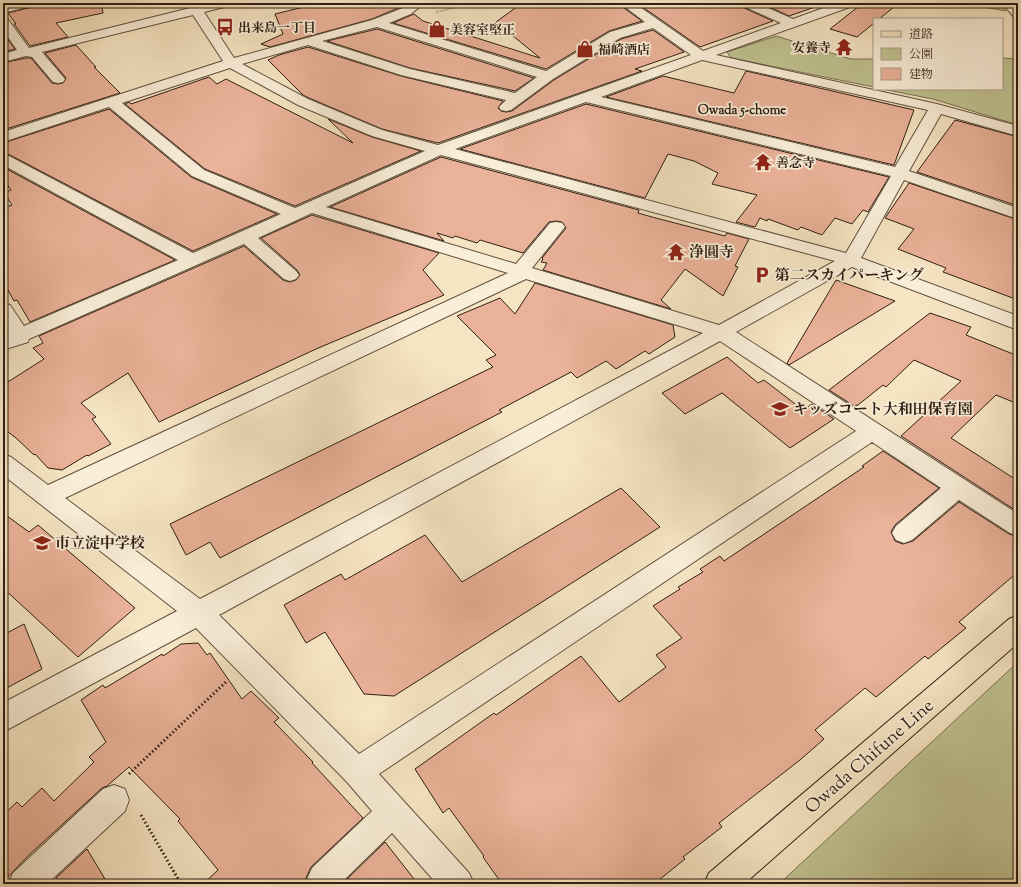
<svg xmlns="http://www.w3.org/2000/svg" width="1021" height="887" viewBox="0 0 1021 887" font-family="'Sorts Mill Goudy','Noto Serif JP',serif">
  <style>
    .green { fill: #c0c391; stroke: #787052 }
    .building { fill: #eab299; stroke: #2f1e13 }
    .lines { fill: none; stroke-linecap: round; stroke-linejoin: round }
    .minor-casing { stroke: #61503f; stroke-width: 2 }
    .major-casing { stroke: #2f1e13; stroke-width: 2 }
    .path-far1 { stroke: #2f1e13; stroke-width: 1.5; stroke-dasharray: 0.5 1.5; stroke-linecap: butt }
    .path { stroke: #2f1e13; stroke-width: 3; stroke-dasharray: 1.5 2.5; stroke-linecap: butt }
    .minor { fill: #f9eed8; fill-rule: evenodd }
    .major { fill: #f6e5c3; fill-rule: evenodd }
    .labels { text-anchor: middle; stroke-width: 3.5; stroke-linejoin: round; paint-order: stroke }
    .far-poi-label { font-size: 13px; font-weight: bold; fill: #2f1e13; stroke: #f9eed8; text-anchor: start }
    .far-neighbourhood-label { font-size: 13px; font-weight: bold; fill: #2f1e13; stroke: #f9eed8 }
    .poi-label { font-size: 15px; font-weight: bold; fill: #2f1e13; stroke: #f9eed8; text-anchor: start }
    .near-street-label { font-size: 18px; fill: #2f1e13; stroke: #f9eed8 }
  </style>
  <rect width="100%" height="100%" fill="#f6e5c3"/>
  <filter id="stains"><feTurbulence type="fractalNoise" baseFrequency=".005" numOctaves="4"/><feColorMatrix values="0 0 0 0 .2 0 0 0 0 .09 0 0 0 0 .02 0 0 0 .5 -.17"/></filter>
  <radialGradient id="worn" r=".72"><stop offset=".6" stop-color="#630" stop-opacity="0"/><stop offset="1" stop-color="#630" stop-opacity=".3"/></radialGradient>
  <path class="green" d="M962,3H999L1006,11Z
    M776,36L851,59H874V87L731,58L727,52Z
    M1002,58L1018,59V125L933,99L882,89H1002Z
    M1018,662V884H779Z"/>
  <path class="building" d="M38,3H101L103,13L56,23L68,37L30,46L14,24H16L8,13L32,7L35,4Z
    M320,3H399L403,6L372,19L270,47L261,44L283,34L275,14Z
    M522,3H617L642,21L609,31L546,69L393,23L414,14L423,21L540,58L496,22Z
    M673,3H740L742,7L773,21L700,47L644,8L662,4L665,6Z
    M761,3H814L815,7L789,16Z
    M863,3H899L879,19H874V23L857,37L830,29Z
    M377,29L534,78L515,91L410,68L327,41Z
    M653,30L684,52L635,69L642,71L438,143L382,129L309,98L303,95L268,60L279,55L308,47L401,76L503,101L498,108L501,111L506,112L512,111L554,80L621,39Z
    M3,33L15,49L3,52Z
    M76,45L96,67H94L120,93L3,130V63L26,58H31L52,83L58,84L63,83L66,78L45,53Z
    M746,71L914,110L894,165L606,97L663,76L734,93Z
    M209,77L217,84L226,79L353,143L328,119L372,137L421,151L295,206L205,169L125,104L129,102L131,104Z
    M586,104L889,177L868,212L863,210L852,224L835,218L822,235L801,227L798,230L768,219L767,221L760,218L755,227L736,222L757,195L712,184L718,173L694,161L668,154L645,198L460,149Z
    M109,109L191,177L277,214L193,251L10,155L3,153V143Z
    M955,120L1018,137V206L917,172Z
    M441,157L639,210L638,213L652,217L725,236L727,233L749,239L735,266L738,267L723,296L685,269L661,300L671,309L543,270L547,263L541,262L543,259L542,258L566,228L562,222L556,221L549,222L523,253L480,240L477,243L455,236L453,238L437,233L444,241L330,207Z
    M3,167L175,260L30,322L17,300L14,301L3,281V208L12,205L4,193L11,190L3,179Z
    M909,183L1018,220V300L943,272L946,268L898,249L914,229L885,218Z
    M312,215L439,253L423,270L444,295L316,349L159,422L128,373L81,403L96,417L92,419L111,444L88,456L87,455L62,470L48,468L35,454L34,455L16,438L3,428V385L44,359L33,348L43,343L39,336L244,246L283,280L290,282L296,280L300,275L297,270L261,238Z
    M836,280L895,301L789,365L787,363Z
    M535,283L673,325L675,337L649,354L645,351L616,369L606,361L577,378L571,372L499,410L502,412L220,558L210,542L186,555L170,524L493,367L486,360L496,355L457,316L500,298L515,314Z
    M930,313L971,327L966,335L1018,356V404L996,395L951,438L1018,481V512L901,436L961,381L914,360L886,387L883,385L858,405L854,406L829,390Z
    M727,357L758,383L764,380L803,410L812,404L834,419L790,448L722,393L685,414L662,393Z
    M883,451L939,488L895,525L891,532L895,541L903,544L913,541L959,502L1009,534L1018,537V572L959,622L966,628L928,659L925,656L876,697L865,688L815,730L824,739L800,760L719,823L722,827L683,857L685,859L654,884H502L483,857L484,856L449,808L443,813L415,769L494,713L496,715L581,656L619,702L666,667L656,655L682,638L653,606L680,589L678,587L703,572L700,569L720,556L724,561L864,467L862,466Z
    M621,488L660,527L394,696L364,694L325,632L306,643L284,605L341,574L345,580L425,535L462,582Z
    M3,513L29,532L38,525L135,608L78,657L3,588Z
    M24,624L42,669L3,690V635Z
    M198,643L207,655L210,653L242,699L251,691L279,718L274,722L313,762L312,763L363,818L311,867L306,878L307,884H203L218,870L178,821L180,819L129,767L107,786L102,788L29,855L3,882V815L17,802L22,807L42,788L54,801L94,762L89,757L106,742L81,700L103,685L105,688L162,654L163,656L181,644Z
    M385,842L418,884H342Z
    M87,849L108,884H60L56,878Z"/>
  <g class="lines">
    <g class="minor-casing">
      <path id="minor" d="M13,3H34L32,6L3,13V5Z
        M189,3H201V5L210,3H231L229,6L204,12L234,58L372,20L403,8L410,3H424L411,14L389,23L546,71L610,32L645,22L620,3H634L703,51L781,23L743,6L741,3H757L793,19L837,3H855L853,6L716,55L937,104L1018,126V136L941,114L909,171L1018,208V219L904,180L861,258L1018,316V330L852,267L736,332L1018,514V536L1010,533L959,500L912,540L904,543L896,540L892,533L896,526L941,488L872,442L379,774L469,873L474,884H437L392,833L340,884H309L307,879L312,868L372,811L347,782L196,628L3,732V703L177,611L3,475V454L11,457L48,485L508,273L312,213L258,238L296,271L299,275L296,279L290,281L284,279L244,244L29,339L28,342L3,350V335L8,333L3,324V303L10,305L24,326L178,260L3,165V154L9,156L193,253L281,214L192,176L109,107L3,142V132L223,61L193,15L42,52L65,79L63,82L58,83L53,82L32,57L26,56L3,62V54L17,50L3,30V17L7,18L29,48L190,8ZM377,27L537,77L515,93L410,69L322,41ZM653,28L691,55L438,145L382,130L308,99L242,64L308,45L401,75L506,100L499,107L501,110L506,111L511,110L553,79L620,38ZM702,60L928,110L895,167L601,97ZM230,68L298,105L372,136L425,151L295,208L204,170L122,103ZM586,102L891,176L846,253L455,149ZM441,155L835,261L719,325L532,268L565,227L562,223L556,222L550,223L516,264L326,207ZM526,279L703,333L200,599L65,498ZM720,341L856,431L359,754L219,615Z
        M1002,3H1015L1018,7V18L1014,17Z
        M114,785L125,789L129,800L125,811L47,884H8L13,873L103,789Z"/>
    </g>
    <g class="major-casing">
      <path id="major" d="M1018,615V643L744,884H704L709,873L1009,619Z"/>
    </g>
    <path class="path-far1" d="M436,12L476,3"/>
    <path class="path" d="M129,774L227,681
      M141,815L181,884"/>
    <use href="#minor" class="minor"/>
    <use href="#major" class="major"/>
  </g>
  <defs>
    <g id="bus-bare" transform="scale(1.38)"><path d="M-5-6H5V4H4V6H2V4H-2V6H-4V4H-5ZM-3.5-4V0h7V-4ZM-3.5 1.2v1.5H-2V1.2ZM2 1.2v1.5H3.5V1.2Z" fill="#8f2418" stroke="#f9eed8" stroke-width="2.5" paint-order="stroke"/></g>
    <g id="shop-bare" transform="scale(1.38)"><path d="M-5-2.5h2.3a2.7 3.5 0 0 1 5.4 0H5L5.5 6h-11ZM-1.5-2.5h3a1.5 2.3 0 0 0-3 0Z" fill="#8f2418" stroke="#f9eed8" stroke-width="2.5" paint-order="stroke"/></g>
    <g id="temple-bare" transform="scale(1.38)"><path d="M0-6L5-2H3V0L6.5 2.5H4V6H1.5V3h-3V6H-4V2.5H-6.5L-3 0V-2H-5Z" fill="#8f2418" stroke="#f9eed8" stroke-width="2.5" paint-order="stroke"/></g>
    <g id="parking-bare" transform="scale(1.38)"><path d="M-3.5-5.5H1a3.5 3.5 0 0 1 0 7H-1V5.5H-3.5ZM-1-3.4V-.6H.8a1.4 1.4 0 0 0 0-2.8Z" fill="#8f2418" stroke="#f9eed8" stroke-width="2.5" paint-order="stroke"/></g>
    <g id="school-bare" transform="scale(1.38)"><path d="M0-5L7-2L0 1L-7-2ZM-4 1L0 2.5L4 1V4Q0 6-4 4Z" fill="#8f2418" stroke="#f9eed8" stroke-width="2.5" paint-order="stroke"/></g>
  </defs>
  <g fill-rule="evenodd">
    <use href="#bus-bare" x="225" y="27"/>
    <use href="#shop-bare" x="437" y="29"/>
    <use href="#temple-bare" x="844" y="47"/>
    <use href="#shop-bare" x="585" y="49"/>
    <use href="#temple-bare" x="763" y="162"/>
    <use href="#temple-bare" x="676" y="252"/>
    <use href="#parking-bare" x="762" y="275"/>
    <use href="#school-bare" x="780" y="409"/>
    <use href="#school-bare" x="42" y="543"/>
  </g>
  <g class="labels">
    <g class="far-poi-label">
      <text x="238" y="32">出来島一丁目</text>
      <text x="450" y="34">美容室堅正</text>
      <text x="831" y="52" text-anchor="end">安養寺</text>
      <text x="598" y="54">福崎酒店</text>
      <text x="776" y="167">善念寺</text>
    </g>
    <g class="far-neighbourhood-label">
      <text x="742" y="114">Owada 5-chome</text>
    </g>
    <g class="poi-label">
      <text x="689" y="257">浄圓寺</text>
      <text x="775" y="280">第二スカイパーキング</text>
      <text x="793" y="414">キッズコート大和田保育園</text>
      <text x="55" y="548">市立淀中学校</text>
    </g>
    <g class="near-street-label">
      <text transform="translate(869 756) rotate(-41)" y="6">Owada Chifune Line</text>
    </g>
  </g>
  <rect width="1021" height="887" fill="none" stroke="#f6e5c3" stroke-width="16"/>
  <rect x="4" y="4" width="1013" height="879" fill="none" stroke="#2f1e13" stroke-width="2"/>
  <rect x="8" y="8" width="1005" height="871" fill="none" stroke="#2f1e13"/>
  <rect x="873" y="18" width="130" height="72" fill="#f9eed8" stroke="#a89b89"/>
  <rect x="881" y="31" width="20" height="6" fill="#f6e5c3" stroke="#a89b89"/>
  <text x="909" y="38" font-size="12" fill="#2f1e13">道路</text>
  <rect x="881" y="48" width="20" height="12" fill="#c0c391" stroke="#a89b89"/>
  <text x="909" y="58" font-size="12" fill="#2f1e13">公園</text>
  <rect x="881" y="68" width="20" height="12" fill="#eab299" stroke="#a89b89"/>
  <text x="909" y="78" font-size="12" fill="#2f1e13">建物</text>
  <rect width="100%" height="100%" filter="url(#stains)"/>
  <rect width="100%" height="100%" fill="url(#worn)"/>
</svg>
